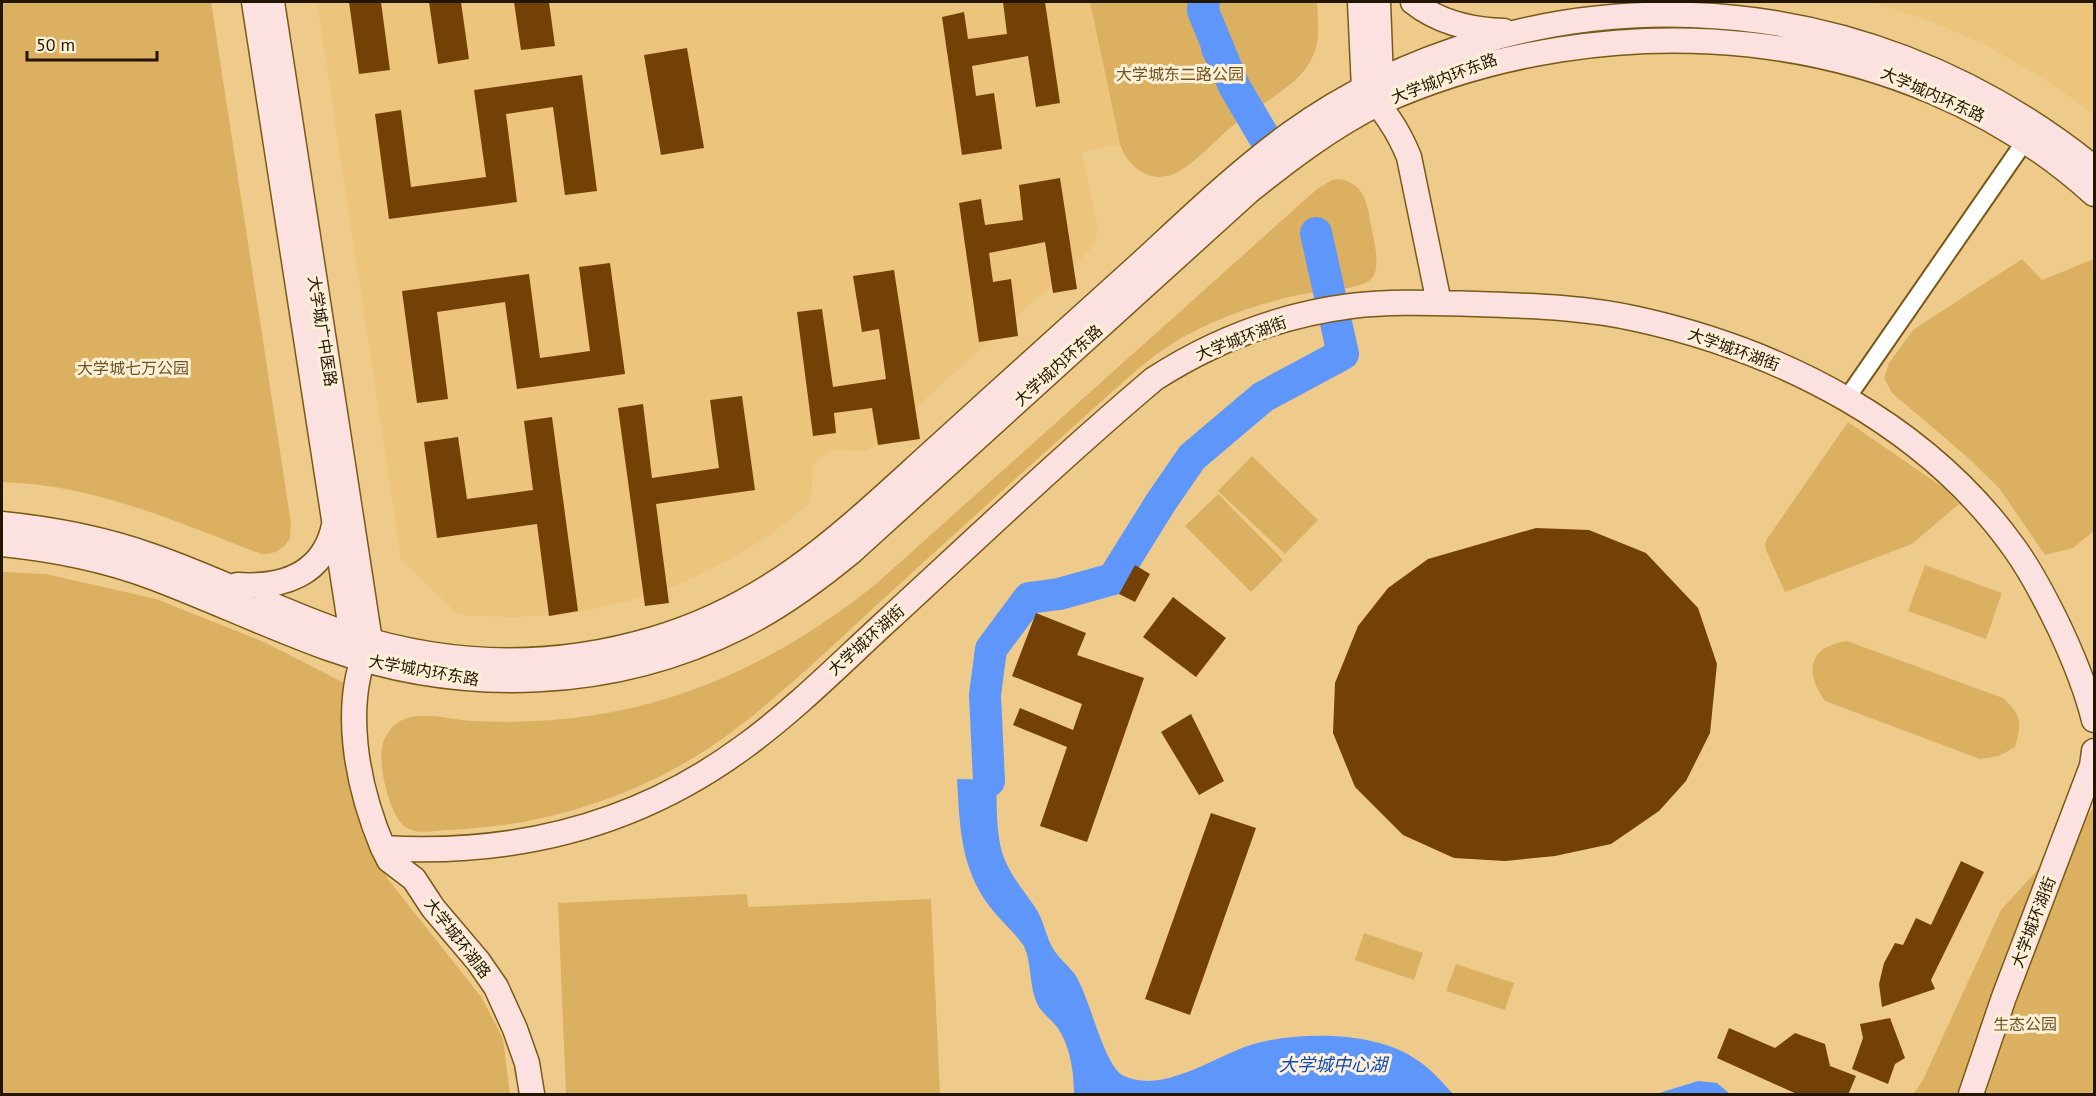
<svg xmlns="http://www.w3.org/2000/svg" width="2096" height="1096" viewBox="0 0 2096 1096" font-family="'PT Sans','Noto Sans SC',sans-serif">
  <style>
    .built { fill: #ecc47c }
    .green { fill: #dbb161 }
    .water { fill: #5f96f9 }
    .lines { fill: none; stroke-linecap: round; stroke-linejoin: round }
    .river { stroke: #5f96f9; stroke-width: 32 }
    .building { fill: #734005 }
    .street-casing { stroke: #795916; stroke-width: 20 }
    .secondary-casing { stroke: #795916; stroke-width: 27 }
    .street { stroke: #fff; stroke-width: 16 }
    .secondary { stroke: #fbe2e1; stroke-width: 24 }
    .labels { text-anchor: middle; stroke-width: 6; stroke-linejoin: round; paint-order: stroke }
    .park-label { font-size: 16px; fill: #6d5320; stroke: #fef0d7 }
    .street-label { font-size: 16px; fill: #231600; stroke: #fef0d7 }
    .water-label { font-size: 18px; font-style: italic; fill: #0d4bbd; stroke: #fef0d7 }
  </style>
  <rect width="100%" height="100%" fill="#efcb8b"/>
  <path class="built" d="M317,2H1090L1120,144L1082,152L1098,229L1094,244L1088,252L868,451L832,450L813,464L811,502L770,535L731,559L694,578L651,595L624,602L565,615L512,617L459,615L401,560Z
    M1874,2H2094V114L2041,77L1989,47L1943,26Z"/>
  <path class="green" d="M2,2H211L291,523L290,538C284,549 274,555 261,554C177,522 93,484 2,482Z
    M1090,2H1317C1318,22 1321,42 1311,60C1299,85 1263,102 1241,119C1221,134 1198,161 1178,172C1152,186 1128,168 1120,144Z
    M1339,179C1360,183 1365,195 1369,214C1371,230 1382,263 1373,277C1363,291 1316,291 1298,295C1258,304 1214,319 1178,340C1158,352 1140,367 1123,382C1046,451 970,520 893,590C838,640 783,695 722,739C642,796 544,827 446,830C435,831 419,834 409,829C390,822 378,765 382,747C385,734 393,723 405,719C425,711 452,720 472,721C492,722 513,722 533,721C664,716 777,664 877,583L1317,189L1332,180Z
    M2022,259L2042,280L2094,259V531L2073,548L2045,555L1999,488L1966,456L1892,393L1884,378L1889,363L1913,330Z
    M1848,422L1944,488L1959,504L1912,544L1785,592L1766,550L1765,543L1769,536Z
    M1252,456L1318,520L1285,554L1218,491Z
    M1218,494L1283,560L1251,592L1185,526Z
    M1925,565L2002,593L1986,639L1908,611Z
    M2,572L46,574L156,599L264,642L352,687L365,814L387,878L482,998L503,1039L510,1094H2Z
    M1847,641L2003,698C2022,716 2022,722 2015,747L1999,756L1980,759L1825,701C1804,672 1808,647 1847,641Z
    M2094,808V1094H1913L1922,1082L2001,910Z
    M747,894L748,907L931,899L940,1094H566L558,903Z
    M1364,933L1423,953L1414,980L1355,960Z
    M1456,964L1514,983L1505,1010L1446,991Z"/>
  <path class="water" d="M1192,2H1214V13L1256,101L1237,122L1202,54Z
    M957,779L996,780C997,801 996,823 1000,844C1005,869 1021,887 1035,907C1043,919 1045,932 1051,945C1056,956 1066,963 1074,973C1090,996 1102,1061 1122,1075C1163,1096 1215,1055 1254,1044C1299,1031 1378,1031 1417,1060C1431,1069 1442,1082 1453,1094H1074C1074,1072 1070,1045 1057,1027C1050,1018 1040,1012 1036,1001C1029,983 1032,964 1024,946C1014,932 1001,921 990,907C960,867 960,827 957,779Z
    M1698,1081L1717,1083L1730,1094H1656Z"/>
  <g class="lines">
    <path class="river" d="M1204,2L1203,11L1234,86L1263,135
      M989,781L985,695L991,649L1029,598L1059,594L1113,579L1161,502L1192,457L1263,397L1343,354L1316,233"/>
  </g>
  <path class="building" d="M349,2H381L390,70L359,74Z
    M429,2H461L469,59L438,64Z
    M514,2H549L555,46L521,50Z
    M1003,2H1045L1060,103L1036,107L1028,56L972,66L976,96L994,93L1002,149L962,155L942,17L964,12L968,39L1007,34Z
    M687,48L704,148L661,155L644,55Z
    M582,75L597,191L565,195L553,107L506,114L517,202L389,219L375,114L401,110L411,187L486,177L474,90Z
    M1060,178L1077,289L1053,293L1045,242L989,253L993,282L1011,279L1018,336L979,342L959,203L981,199L985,225L1023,220L1019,185Z
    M610,263L625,374L517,389L505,302L437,312L448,399L417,403L402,291L529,274L540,358L590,351L579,267Z
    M894,270L920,439L878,445L872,408L834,413L836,433L813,436L797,312L822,309L833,387L886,379L879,329L862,332L853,276Z
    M742,396L755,490L656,504L669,603L645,606L618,408L643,404L652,478L719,468L710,400Z
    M552,417L578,611L549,616L537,524L437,538L424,442L458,437L467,499L533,490L524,421Z
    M1536,528L1589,530L1646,553L1698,608L1717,664L1710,733L1686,781L1659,811L1611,844L1555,856L1505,861L1454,858L1403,835L1355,787L1333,733L1335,683L1358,626L1388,588L1428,559Z
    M1135,565L1150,574L1135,602L1119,594Z
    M1173,597L1226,638L1196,677L1143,637Z
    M1036,613L1086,633L1077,655L1144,678L1087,842L1040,826L1067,747L1013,725L1020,708L1073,730L1082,704L1012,676Z
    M1191,714L1224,781L1199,795L1161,732Z
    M1211,813L1256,828L1190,1015L1145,999Z
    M1961,861L1984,872L1931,980L1935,989L1882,1007L1879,984L1884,963L1895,943L1903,945L1916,918L1931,925Z
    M1890,1018L1905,1058L1895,1064L1888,1084L1852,1069L1863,1038L1860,1024Z
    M1729,1028L1775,1048L1795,1033L1825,1044L1830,1066L1856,1076L1848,1095H1799L1717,1058Z"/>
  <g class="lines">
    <g class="street-casing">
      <path id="street" d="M1847,398L2025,141"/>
    </g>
    <g class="secondary-casing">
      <path id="secondary" d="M254,2L352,636L357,649
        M272,2L370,641C340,704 357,786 383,848
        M1360,2L1364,89C1383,108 1399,132 1409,157L1439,303
        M1378,2L1381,80L1379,95
        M1413,2C1438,22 1472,30 1504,31
        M2,524C52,529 104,539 152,556C219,579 283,613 350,635C450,667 553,669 654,639C769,605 840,536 927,457C997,393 1067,330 1138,266C1187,221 1235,174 1290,134C1405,51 1551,10 1692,15C1840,20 1979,75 2094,168
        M2,544C52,549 104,559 152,577C211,599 269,627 328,648C463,696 614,691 742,626C782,606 817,580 851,552L1248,192C1289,159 1331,127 1379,103C1609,0 1901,20 2094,194
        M237,585C283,588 324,575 334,525
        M532,1094L527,1063L515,1029L496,987L478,961L433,908L414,879L389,860L383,848C516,856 637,826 745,746C797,708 843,661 889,619C977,538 1063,456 1154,379C1213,341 1281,315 1351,306C1392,301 1435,303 1477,304C1531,306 1584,307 1637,319C1782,351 1927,425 2015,549C2033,574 2047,602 2060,629C2074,659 2086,688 2094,720
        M1971,1094L2004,997L2092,766L2094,751"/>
    </g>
    <use href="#street" class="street"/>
    <use href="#secondary" class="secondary"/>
  </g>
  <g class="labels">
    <g class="park-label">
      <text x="1180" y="80">大学城东二路公园</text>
      <text x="133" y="374">大学城七万公园</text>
      <text x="2025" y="1030">生态公园</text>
    </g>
    <g class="street-label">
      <text transform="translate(1444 78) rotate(-21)" y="6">大学城内环东路</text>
      <text transform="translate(1933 94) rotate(24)" y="6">大学城内环东路</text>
      <text transform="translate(323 331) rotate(81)" y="6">大学城广中医路</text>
      <text transform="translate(1241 338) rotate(-21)" y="6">大学城环湖街</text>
      <text transform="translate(1734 349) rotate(20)" y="6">大学城环湖街</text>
      <text transform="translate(1058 365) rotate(-42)" y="6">大学城内环东路</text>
      <text transform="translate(866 640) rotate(-42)" y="6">大学城环湖街</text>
      <text transform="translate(424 670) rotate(10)" y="6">大学城内环东路</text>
      <text transform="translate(2033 922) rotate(-69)" y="6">大学城环湖街</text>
      <text transform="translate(458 938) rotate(52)" y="6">大学城环湖路</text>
    </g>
    <g class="water-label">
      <text x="1333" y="1071">大学城中心湖</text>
    </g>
  </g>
  <rect width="2096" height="1096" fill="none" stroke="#231600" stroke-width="6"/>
  <path d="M27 51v9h130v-9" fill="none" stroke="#231600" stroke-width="3"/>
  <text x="36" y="51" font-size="18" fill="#231600" stroke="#fef0d7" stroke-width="4.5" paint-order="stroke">50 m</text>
</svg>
